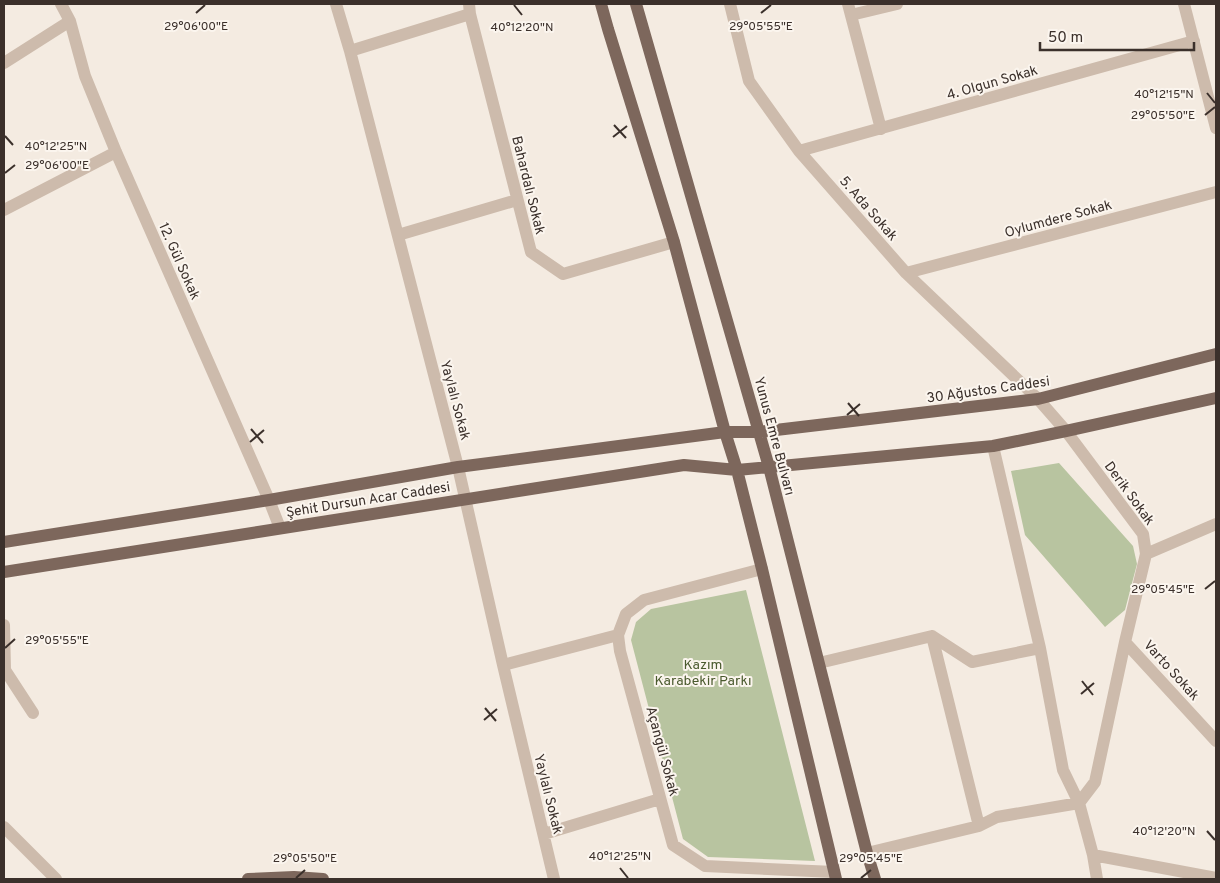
<svg xmlns="http://www.w3.org/2000/svg" width="1220" height="883" viewBox="0 0 1220 883" font-family="Overpass,sans-serif">
  <style>
    .green { fill: #b8c4a0 }
    .lines { fill: none; stroke-linecap: round; stroke-linejoin: round }
    .minor { stroke: #cdbbac; stroke-width: 12 }
    .major { stroke: #7d675c; stroke-width: 12 }
    .ticks { fill: none; stroke: #3b302b; stroke-width: 2 }
    .labels { text-anchor: middle; stroke-width: 4; stroke-linejoin: round; paint-order: stroke }
    .street-label { font-size: 14px; fill: #3b302b; stroke: #fbf5ee }
    .park-label { font-size: 14px; fill: #4a5a2e; stroke: #fbf5ee }
    .ticks-label { font-size: 12px; text-anchor: middle; fill: #3b302b; stroke: #fbf5ee; stroke-width: 4; stroke-linejoin: round; paint-order: stroke }
  </style>
  <rect width="100%" height="100%" fill="#f4ebe1"/>
  <path class="green" d="M1059,463L1133,546L1137,564L1125,610L1105,627L1025,535L1011,471Z
    M746,590L815,861L708,857L683,839L631,640L636,622L651,609Z"/>
  <g class="lines">
    <path class="minor" d="M61,4L70,21L85,76L116,152L269,500L280,528
      M336,4L350,51
      M469,4L470,14L531,252L563,274L674,242
      M730,4L749,81L799,151L906,273L1038,399L1066,431L1143,534L1146,554L1125,642L1095,782L1079,803L1093,855L1097,879
      M848,4L881,129
      M1184,4L1216,128
      M470,14L350,51L458,467L503,665L554,879
      M851,15L897,4
      M4,63L70,21
      M799,151L1194,41
      M4,210L116,152
      M398,235L517,200
      M906,273L1216,192
      M1146,554L1216,524
      M762,569L644,600L626,614L618,635L620,651L673,845L705,866L834,872
      M4,625L5,670L33,713
      M932,636L979,826
      M1125,642L1216,741
      M819,663L932,636L972,662L1040,648
      M503,665L618,635
      M4,827L56,879
      M544,834L660,799
      M867,853L979,826L997,817L1079,803L1063,770L1040,648L993,446
      M1093,855L1216,878"/>
    <path class="major" d="M601,4L608,29L674,242L725,432L737,470L762,569L836,879
      M636,4L769,467L867,853L875,879
      M4,542L269,500L458,467L725,432H759L1038,399L1216,354
      M4,572L684,465L737,470L993,446L1066,431L1216,398
      M248,879L294,877L323,879"/>
  </g>
  <path class="ticks" d="M514,5L522,15M196,13L205,5M761,13L771,5M1207,93L1215,103M1205,115L1215,107M614,125L626,138M5,136L13,145M613,137L627,126M5,173L15,165M848,403L859,416M847,415L860,404M251,429L263,443M250,442L264,430M1205,589L1215,581M5,648L15,639M1082,681L1093,695M1081,694L1094,683M485,708L496,721M484,720L497,709M1207,831L1215,840M620,868L628,878M296,878L305,870M861,878L871,870"/>
  <g class="labels">
    <g class="street-label">
      <text transform="translate(992 82) rotate(-16)" y="5">4. Olgun Sokak</text>
      <text transform="translate(529 185) rotate(76)" y="5">Bahardalı Sokak</text>
      <text transform="translate(869 208) rotate(49)" y="5">5. Ada Sokak</text>
      <text transform="translate(1058 218) rotate(-15)" y="5">Oylumdere Sokak</text>
      <text transform="translate(180 261) rotate(66)" y="5">12. Gül Sokak</text>
      <text transform="translate(988 389) rotate(-8)" y="5">30 Ağustos Caddesi</text>
      <text transform="translate(456 400) rotate(75)" y="5">Yaylalı Sokak</text>
      <text transform="translate(775 436) rotate(75)" y="5">Yunus Emre Bulvarı</text>
      <text transform="translate(1130 493) rotate(54)" y="5">Derik Sokak</text>
      <text transform="translate(368 499) rotate(-9)" y="5">Şehit Dursun Acar Caddesi</text>
      <text transform="translate(1172 670) rotate(48)" y="5">Varto Sokak</text>
      <text transform="translate(663 751) rotate(75)" y="5">Açangül Sokak</text>
      <text transform="translate(549 794) rotate(76)" y="5">Yaylalı Sokak</text>
    </g>
    <g class="park-label">
      <text x="703" y="669">Kazım<tspan x="703" dy="16">Karabekir Parkı</tspan></text>
    </g>
  </g>
  <g class="ticks-label">
    <text x="196" y="30">29°06'00"E</text>
    <text x="761" y="30">29°05'55"E</text>
    <text x="522" y="31">40°12'20"N</text>
    <text x="1164" y="98">40°12'15"N</text>
    <text x="1163" y="119">29°05'50"E</text>
    <text x="56" y="150">40°12'25"N</text>
    <text x="57" y="169">29°06'00"E</text>
    <text x="1163" y="593">29°05'45"E</text>
    <text x="57" y="644">29°05'55"E</text>
    <text x="1164" y="835">40°12'20"N</text>
    <text x="620" y="860">40°12'25"N</text>
    <text x="305" y="862">29°05'50"E</text>
    <text x="871" y="862">29°05'45"E</text>
  </g>
  <rect width="1220" height="883" fill="none" stroke="#3b302b" stroke-width="10"/>
  <path d="M1040 42v8h154v-8" fill="none" stroke="#3b302b" stroke-width="2.5"/>
  <text x="1048" y="42" font-size="15" fill="#3b302b" stroke="#fbf5ee" stroke-width="4" paint-order="stroke">50 m</text>
</svg>
